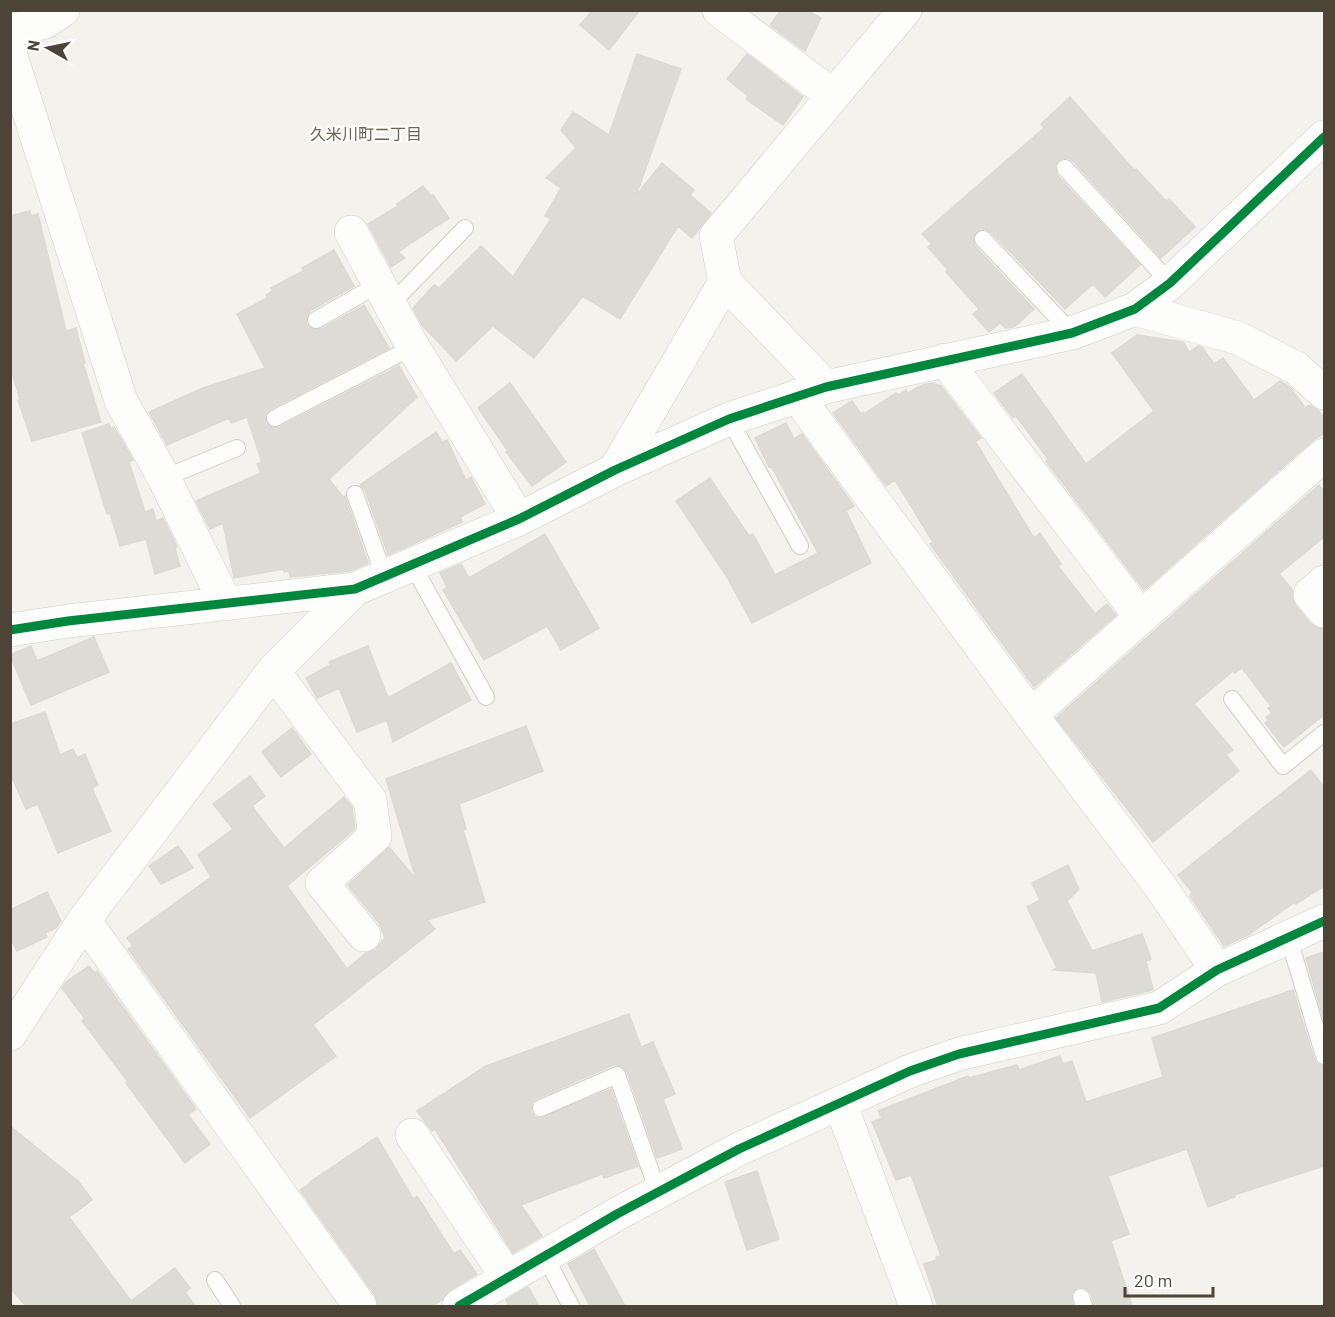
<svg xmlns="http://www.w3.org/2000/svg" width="1335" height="1317" viewBox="0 0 1335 1317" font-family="Barlow,'Noto Sans JP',sans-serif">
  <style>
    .building { fill: #dddbd5; stroke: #dcd9d2; stroke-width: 1.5 }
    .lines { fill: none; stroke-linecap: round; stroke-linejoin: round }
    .service-casing { stroke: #cfcdc7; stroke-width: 18 }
    .minor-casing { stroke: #cfcdc7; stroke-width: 34 }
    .service { stroke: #fdfdfc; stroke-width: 16 }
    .minor { stroke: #fdfdfc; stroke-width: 33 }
    .cycleway-casing { stroke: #fff; stroke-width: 13 }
    .cycleway { stroke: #00873e; stroke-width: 9 }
    .labels { text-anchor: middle; stroke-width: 4.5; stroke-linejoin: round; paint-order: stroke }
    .neighbourhood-label { font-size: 16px; fill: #6f624e; stroke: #fff }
  </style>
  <rect width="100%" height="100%" fill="#f3f2ed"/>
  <path class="building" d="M593,10H640L609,50L580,25Z
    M781,10H806L821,18L805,51L770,25Z
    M637,54L681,69L636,196L662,163L694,190L690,195L711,213L692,238L678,226L620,319L583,296L534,358L493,326L456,361L422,325L413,308L434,285L439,288L481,246L513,277L551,219L545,216L561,188L546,178L576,148L561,130L573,112L609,135Z
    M747,54L803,97L783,125L746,99L748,96L727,79Z
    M1070,97L1134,170L1136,169L1166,201L1169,199L1195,227L1161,258L1073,161L1068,158H1062L1055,165L1057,175L1140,265L1105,297L1093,284L1065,309L991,232L985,229H980L973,237L975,246L1034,309L1014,327L1005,328L1000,323L989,332L973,314L979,309L946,272L948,270L928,247L932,244L922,234L1044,128L1041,124Z
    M423,186L431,196L433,195L449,218L398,252L405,258L391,267L368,224L398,206L397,204Z
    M30,211L31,216L38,214L66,331L76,328L85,363H83L101,422L32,441L18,400H20L10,364V216Z
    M334,250L354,286L310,311L306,319L307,325L311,329H321L364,305L389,348L270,409L266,413L265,418L270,427H280L399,366L417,397L329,479L343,497L345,496L368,563L350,571L290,577L289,571L284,572L283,569L234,578L223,523L210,529L196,501L261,473L257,464L262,462L247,417L231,423L229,418L167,445L149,412L203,388L265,368L237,314L267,298L266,295L273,291L271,288L303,271L302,268Z
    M1137,335L1183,342L1189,352L1198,346L1202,347L1214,364L1223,358L1254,400L1280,381L1291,388L1305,408L1309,405L1318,410L1324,418V433L1312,441L1144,590L1046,461L1048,459L1016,416L1013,418L994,393L1022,374L1086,464L1154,411L1112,353Z
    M510,383L566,462L532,486L506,452L508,451L478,408Z
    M932,383L941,386L981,438L975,441L1034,538L1040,533L1061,564L1058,566L1095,614L1107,604L1116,615L1034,687L930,544L933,542L895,480L886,486L833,413L852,401L861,414L863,412L864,414L896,393L898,395L906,390L908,393L922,385Z
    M786,423L794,439L802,434L854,506L846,511L871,563L752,623L727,577L676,501L710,478L749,536L753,534L775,575L818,553L771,466L769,467L755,438Z
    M109,424L111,429L114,427L133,460L129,462L145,512L153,509L156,521L163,518L177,547L175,548L180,566L155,574L146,539L120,546L110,513L107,514L82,433Z
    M436,432L442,442L447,440L466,480L471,477L485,504L460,517L462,522L388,555L365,490L360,485Z
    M1319,485L1324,492V537L1279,574L1292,589V598L1296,606L1310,623L1317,628L1324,629V715L1284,747L1265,723L1269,720L1266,717L1272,713L1268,708L1271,706L1242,668L1235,673L1233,671L1194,704L1233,750L1226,755L1239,771L1153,842L1056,718Z
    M545,534L599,628L561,650L547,626L484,660L443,590L447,587L440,573L461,564L469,578Z
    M94,637L109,672L31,705L10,655L31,646L37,661Z
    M368,646L388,698L451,663L471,700L393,742L387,720L357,732L339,688L317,698L306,678L330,665L329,662Z
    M45,712L60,755L73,749L77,758L85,754L98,785L92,788L111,831L58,853L38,804L26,809L10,773V724Z
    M526,726L543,771L459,804L466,829L463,830L485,902L427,920L435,929L313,1025L336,1056L250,1118L128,949L133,946L127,938L211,877L198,855L233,829L213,804L250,776L265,796L252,806L284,848L344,797L352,807L355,829L287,886L347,969L366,953L375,950L385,938L379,923L348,885L389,847L416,879L386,779Z
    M292,728L311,754L281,777L262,752Z
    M1311,770L1324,787V886L1296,904L1295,902L1248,935L1224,946L1190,896L1192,892L1178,875Z
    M178,846L193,868L161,884L149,866Z
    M1068,865L1079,889L1067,901L1092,951L1142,934L1151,959L1146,961L1153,990L1102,1002L1096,973L1053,970L1057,968L1027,907L1040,900L1032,883Z
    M47,892L61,921L56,928L45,933L47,937L17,951L10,937V910Z
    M1324,952V1021L1306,958Z
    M89,966L94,973L97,971L196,1109L188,1115L210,1144L185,1163L126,1083L128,1082L82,1021L85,1019L62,988L66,982Z
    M1293,990L1314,1059L1317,1064L1324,1066V1166L1234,1195L1235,1197L1208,1207L1187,1149L1108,1176L1129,1234L1111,1241L1132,1306H1094L1091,1293L1083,1287H1077L1071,1294L1073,1306H938L924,1264L937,1260L936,1257L941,1256L911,1175L896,1180L872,1122L882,1118L878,1111L968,1076L969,1078L1017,1065L1019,1070L1060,1056L1063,1064L1072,1061L1086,1102L1163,1077L1152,1038Z
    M629,1014L641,1047L653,1042L675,1094L663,1099L682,1149L657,1158L627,1072L619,1065H613L536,1099L532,1102L531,1112L535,1117L540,1118L611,1089L638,1166L604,1178L602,1174L521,1205L542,1236L513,1253L435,1129L432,1131L417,1111L486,1066Z
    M10,1126L79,1182L92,1200L69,1217L131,1301L175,1268L190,1288L185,1292L195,1306H26L10,1288Z
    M377,1137L413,1199L417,1196L454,1254L460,1250L477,1274L450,1290L442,1300L432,1306H378L375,1295L300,1190L311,1183L310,1182Z
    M757,1171L779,1239L747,1250L725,1182Z
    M594,1249L625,1306H590L568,1264Z
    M528,1287L539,1306H509L506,1300Z"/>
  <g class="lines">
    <g class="service-casing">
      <path id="service" d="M1065,168L1170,283
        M983,239L1072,333
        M390,305L465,228
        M316,320L379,284
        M275,418L413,347
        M729,419L800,546
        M164,478L237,448
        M355,494L385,578
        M413,566L486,697
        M1232,699L1283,766L1324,733
        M1288,936L1324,1056
        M541,1108L617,1075L658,1192
        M545,1256L571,1306
        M215,1280L232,1306
        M1081,1297L1084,1306"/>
    </g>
    <g class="minor-casing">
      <path id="minor" d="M719,10L832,95
        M10,31L45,22L63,10
        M10,53L121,401L164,478L226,604
        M351,232L413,347L519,519
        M1135,309L1238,338L1296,368L1324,393
        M945,360L1141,617
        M826,387L725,282L716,236L905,10
        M797,396L1031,715L1160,886L1217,970
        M615,470L725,282
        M1324,582L1310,594L1324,611
        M10,630L68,621L355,589L519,519L615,470L729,419L826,387L1072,333L1135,309L1170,283L1324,137
        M273,671L370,800L375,836L322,883L364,935
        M1031,715L1324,455
        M84,920L360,1306
        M10,1034L84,920L273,671L355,589
        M840,1103L916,1306
        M412,1135L507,1277
        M459,1306L617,1214L739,1149L910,1071L959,1054L1159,1008L1217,970L1324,921"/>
    </g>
    <use href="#service" class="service"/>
    <use href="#minor" class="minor"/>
    <g class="cycleway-casing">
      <path id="cycleway" d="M10,630L68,621L355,589L519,519L615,470L729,419L826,387L1072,333L1135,309L1170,283L1324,137
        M459,1306L617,1214L739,1149L910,1071L959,1054L1159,1008L1217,970L1324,921"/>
    </g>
    <use href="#cycleway" class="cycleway"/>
  </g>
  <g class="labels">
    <g class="neighbourhood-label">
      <text x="366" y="140">久米川町二丁目</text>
    </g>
  </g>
  <rect width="1335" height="1317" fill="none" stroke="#4b4437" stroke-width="24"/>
  <g transform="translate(48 48) rotate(279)" stroke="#ffffff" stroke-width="4.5" paint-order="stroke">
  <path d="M0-4.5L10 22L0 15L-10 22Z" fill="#4b4437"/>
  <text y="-9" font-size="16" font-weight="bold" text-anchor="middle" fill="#4b4437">N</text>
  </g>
  <path d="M1125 1287v9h88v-9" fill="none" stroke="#4b4437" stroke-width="3"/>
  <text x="1134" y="1287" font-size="18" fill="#4b4437" stroke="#ffffff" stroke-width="4.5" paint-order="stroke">20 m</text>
</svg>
